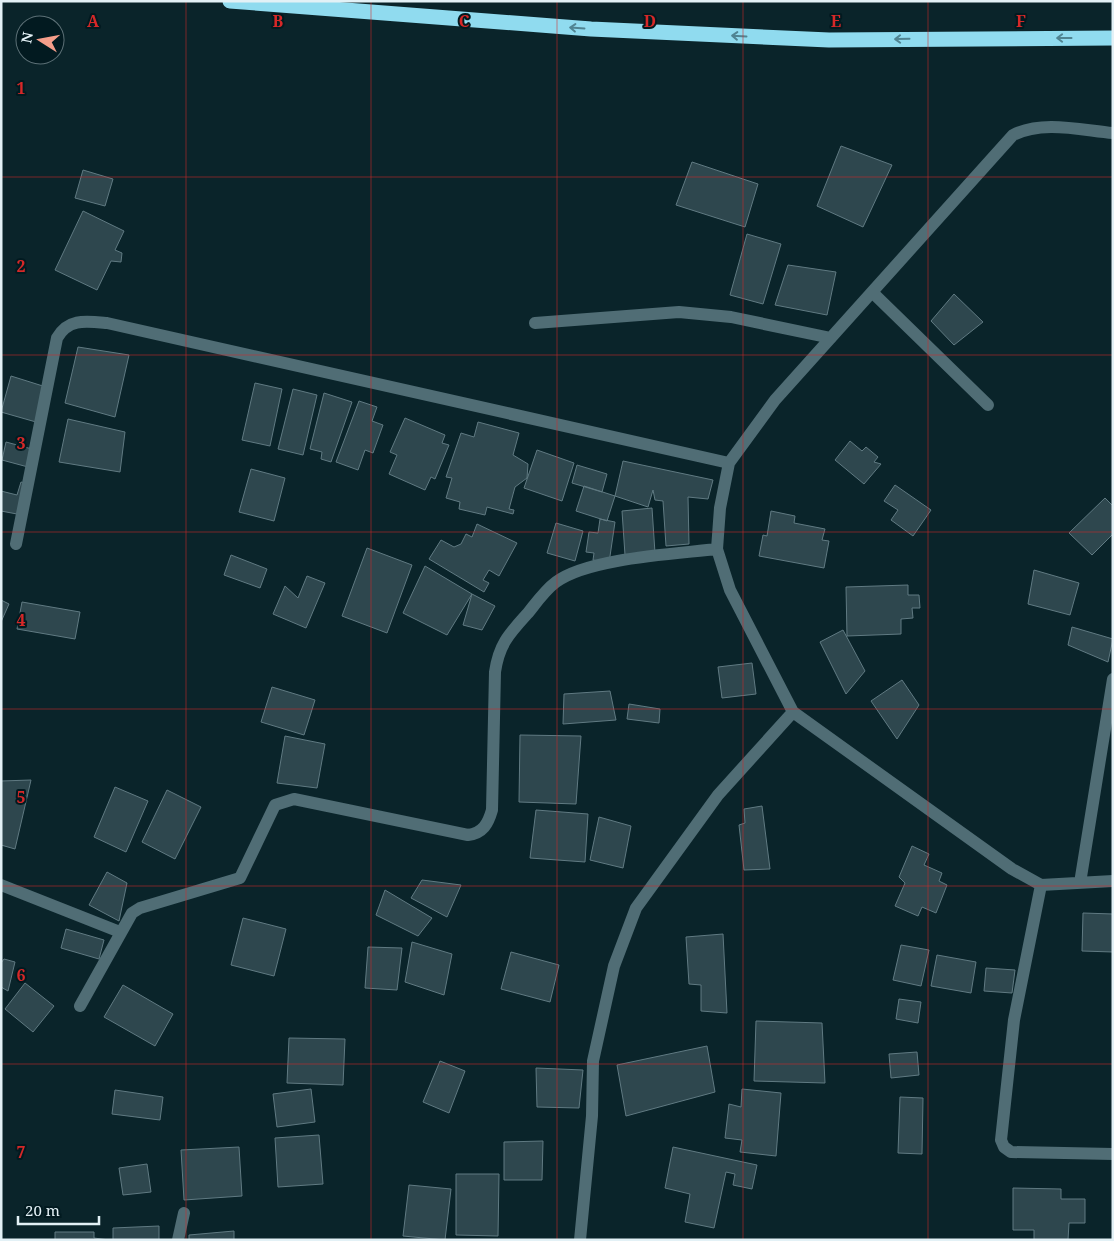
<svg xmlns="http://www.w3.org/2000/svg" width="1114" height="1241" viewBox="0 0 1114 1241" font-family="'Noto Serif',serif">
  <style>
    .building { fill: #2e474e; stroke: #607a82 }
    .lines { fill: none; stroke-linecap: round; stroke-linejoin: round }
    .street { stroke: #506d75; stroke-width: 12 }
    .highway { stroke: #90dbef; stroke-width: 15 }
    .oneway { stroke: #508492 }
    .grid { fill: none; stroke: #d62828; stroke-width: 1; stroke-opacity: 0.55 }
    .grid-label { font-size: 16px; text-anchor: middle; font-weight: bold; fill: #d62828; stroke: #021a20; stroke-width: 4; stroke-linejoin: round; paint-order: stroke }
  </style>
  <rect width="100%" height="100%" fill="#0a242a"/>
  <path class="building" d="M841,146L892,165L863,227L817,206Z
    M692,162L758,184L745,227L676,205Z
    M83,170L113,179L105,206L75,198Z
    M83,211L124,231L115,250L122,253L121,262L111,261L97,290L55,270Z
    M747,234L781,244L763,304L730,295Z
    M788,265L836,272L827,315L775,305Z
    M954,294L983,322L954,345L931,321Z
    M78,347L129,355L115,417L65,403Z
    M11,376L46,387L36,422L1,412Z
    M255,383L282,389L270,446L242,440Z
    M293,389L317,395L303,455L278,449Z
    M324,393L352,402L331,462L321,459L322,452L310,449Z
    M359,401L377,407L372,421L383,425L373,453L365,450L358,470L336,462Z
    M405,418L445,435L442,443L449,445L435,479L431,477L425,490L389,474L397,455L390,452Z
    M68,419L125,432L120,472L59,462Z
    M478,422L519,433L513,455L528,464L527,478L515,487L509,509L514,510L513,514L487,507L485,515L459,509L460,502L446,498L452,478L446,477L461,433L474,437Z
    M850,441L862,451L866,447L878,457L874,462L881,464L864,484L835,460Z
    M6,442L32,449L28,467L2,460Z
    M537,450L574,463L562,501L524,488Z
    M623,461L713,480L708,499L688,497L689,544L666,546L663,501L655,500L653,490L648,507L615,496Z
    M577,465L607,474L602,492L572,483Z
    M251,469L285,478L274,521L239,512Z
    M21,482L25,483L17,514L1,511V491L17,495Z
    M895,485L931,510L913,536L891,520L898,510L884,501Z
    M584,486L615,496L607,521L576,511Z
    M1105,498L1113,506V534L1092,555L1069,533Z
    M652,508L655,553L625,555L622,511Z
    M771,511L795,516L794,523L825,529L822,540L829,541L824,568L759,556L763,535L767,536Z
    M600,519L615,522L609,563L593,560L594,553L586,552L589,532L598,533Z
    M556,523L583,531L575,561L547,553Z
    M477,524L517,543L499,576L489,570L483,580L489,583L484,592L429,559L441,540L454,547L461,544L466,534L472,537Z
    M367,548L412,565L387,633L342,616Z
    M231,555L267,569L260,588L224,575Z
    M425,566L472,594L447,635L403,613Z
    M1034,570L1079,583L1070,615L1028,604Z
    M307,576L325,583L306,628L273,614L285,586L298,598Z
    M908,585V595H919L920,608H912L913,618L901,619V634L847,636L846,587Z
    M472,594L495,606L482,630L463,625Z
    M1,600L9,604L1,622Z
    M22,602L80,612L75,639L17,629Z
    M1072,627L1113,639L1108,662L1068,645Z
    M843,630L865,671L846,694L820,642Z
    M752,663L756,694L722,698L718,667Z
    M902,680L919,705L897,739L871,701Z
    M272,687L315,700L304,735L261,722Z
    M610,691L616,720L563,724L564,694Z
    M629,704L660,709L659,723L627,719Z
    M520,735L581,736L576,804L519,802Z
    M285,736L325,744L317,788L277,783Z
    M31,780L15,849L1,845V781Z
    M115,787L148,801L126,852L94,837Z
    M167,790L201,807L175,859L142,842Z
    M762,806L770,869L744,870L739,825L745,823L744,809Z
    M536,810L588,814L585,862L530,858Z
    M599,817L631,826L623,868L590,860Z
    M912,846L929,854L924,865L942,873L939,881L947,885L936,913L922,907L918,916L895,906L905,883L899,877Z
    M107,872L127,883L119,921L89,905Z
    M422,880L461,885L447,917L411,898Z
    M385,890L432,918L418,936L376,915Z
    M1083,913L1113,914V952L1082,951Z
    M243,918L286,929L274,976L231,965Z
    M66,929L104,940L99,959L61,948Z
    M723,934L727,1013L701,1011V985L689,984L686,937Z
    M412,942L452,954L444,995L405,982Z
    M901,945L929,950L921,986L893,980Z
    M368,947L402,948L397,990L365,988Z
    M511,952L559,965L550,1002L501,989Z
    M937,955L976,962L971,993L931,986Z
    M4,959L15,962L8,991L1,987V963Z
    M986,968L1015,970L1012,993L984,991Z
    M25,983L54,1006L33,1032L5,1009Z
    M123,985L173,1014L155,1046L104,1017Z
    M899,999L921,1002L918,1023L896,1019Z
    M756,1021L822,1023L825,1083L754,1081Z
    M289,1038L345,1039L343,1085L287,1083Z
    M707,1046L715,1092L626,1116L617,1065Z
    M917,1052L919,1075L891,1078L889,1054Z
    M440,1061L465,1071L449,1113L423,1102Z
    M536,1068L583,1070L579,1108L537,1107Z
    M311,1089L315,1122L277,1127L273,1094Z
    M742,1089L781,1093L776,1156L740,1152L742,1140L725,1138L729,1104L741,1107Z
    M115,1090L163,1097L160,1120L112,1114Z
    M900,1097L923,1098L922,1154L898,1153Z
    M319,1135L323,1184L278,1187L275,1138Z
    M543,1141L542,1180H504V1142Z
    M239,1147L242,1196L184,1200L181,1150Z
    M673,1147L757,1165L752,1189L733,1185L735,1174L726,1172L714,1228L685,1222L690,1194L665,1188Z
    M147,1164L151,1192L123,1195L119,1168Z
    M456,1174H499L498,1236L456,1235Z
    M409,1185L451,1189L445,1240L403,1236Z
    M1013,1188L1061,1189V1199H1085V1223H1069L1068,1240H1034V1230H1013Z
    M159,1226V1240H113V1228Z
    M234,1231V1240H189V1235Z
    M55,1232H94V1238L109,1240H55Z"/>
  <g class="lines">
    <path class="street" d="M1113,133C1080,130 1043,120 1013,135L775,400L729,463L720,508L717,549L730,590L793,712L1012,869L1041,885L1113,881
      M872,292L988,405
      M535,323L679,312L731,317L831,338
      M16,544L57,338C68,318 86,321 107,323L729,463
      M1080,883L1113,679
      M1,885L120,932
      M1041,885L1014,1020L1001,1140L1004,1147L1011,1152L1113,1154
      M80,1006L132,913L140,908L240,878L275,805L294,799L468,835C483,833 488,824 492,810L495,672C499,644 509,634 528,613C536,603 545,590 556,582C588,558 675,554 717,549
      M178,1240L184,1213
      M580,1240L592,1116L593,1061L614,966L636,908L718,795L793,712"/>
    <path class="highway" d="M230,1L591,29L829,40L1113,38"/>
  </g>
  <defs><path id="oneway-shaft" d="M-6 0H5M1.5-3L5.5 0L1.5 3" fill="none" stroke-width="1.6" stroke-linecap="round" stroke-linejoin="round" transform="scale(1.25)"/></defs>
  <g class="oneway">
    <use href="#oneway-shaft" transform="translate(577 28) rotate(-176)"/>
    <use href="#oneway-shaft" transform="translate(739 36) rotate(-177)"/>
    <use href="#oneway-shaft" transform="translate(1064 38) rotate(180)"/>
    <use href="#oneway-shaft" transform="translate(902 39) rotate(179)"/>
  </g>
  <path class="grid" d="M186,1V1240M371,1V1240M557,1V1240M743,1V1240M928,1V1240M1,177H1113M1,355H1113M1,532H1113M1,709H1113M1,886H1113M1,1064H1113"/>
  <g class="grid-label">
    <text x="93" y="27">A</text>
    <text x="278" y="27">B</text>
    <text x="464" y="27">C</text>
    <text x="650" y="27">D</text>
    <text x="836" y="27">E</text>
    <text x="1021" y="27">F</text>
    <text x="21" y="94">1</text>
    <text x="21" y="272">2</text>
    <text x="21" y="449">3</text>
    <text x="21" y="626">4</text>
    <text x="21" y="803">5</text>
    <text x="21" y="981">6</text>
    <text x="21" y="1158">7</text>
  </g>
  <rect width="1114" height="1241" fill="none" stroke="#e3f1f6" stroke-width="5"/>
  <g transform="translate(40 40) rotate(281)"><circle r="24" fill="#021a20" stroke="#5c7076"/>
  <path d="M0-4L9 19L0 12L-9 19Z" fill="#f49e8a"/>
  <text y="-8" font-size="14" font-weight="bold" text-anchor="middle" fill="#e3f1f6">N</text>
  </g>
  <path d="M18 1216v8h81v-8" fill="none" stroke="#e3f1f6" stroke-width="2.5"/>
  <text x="25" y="1216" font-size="15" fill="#e3f1f6" stroke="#021a20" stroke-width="4" paint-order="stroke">20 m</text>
</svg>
